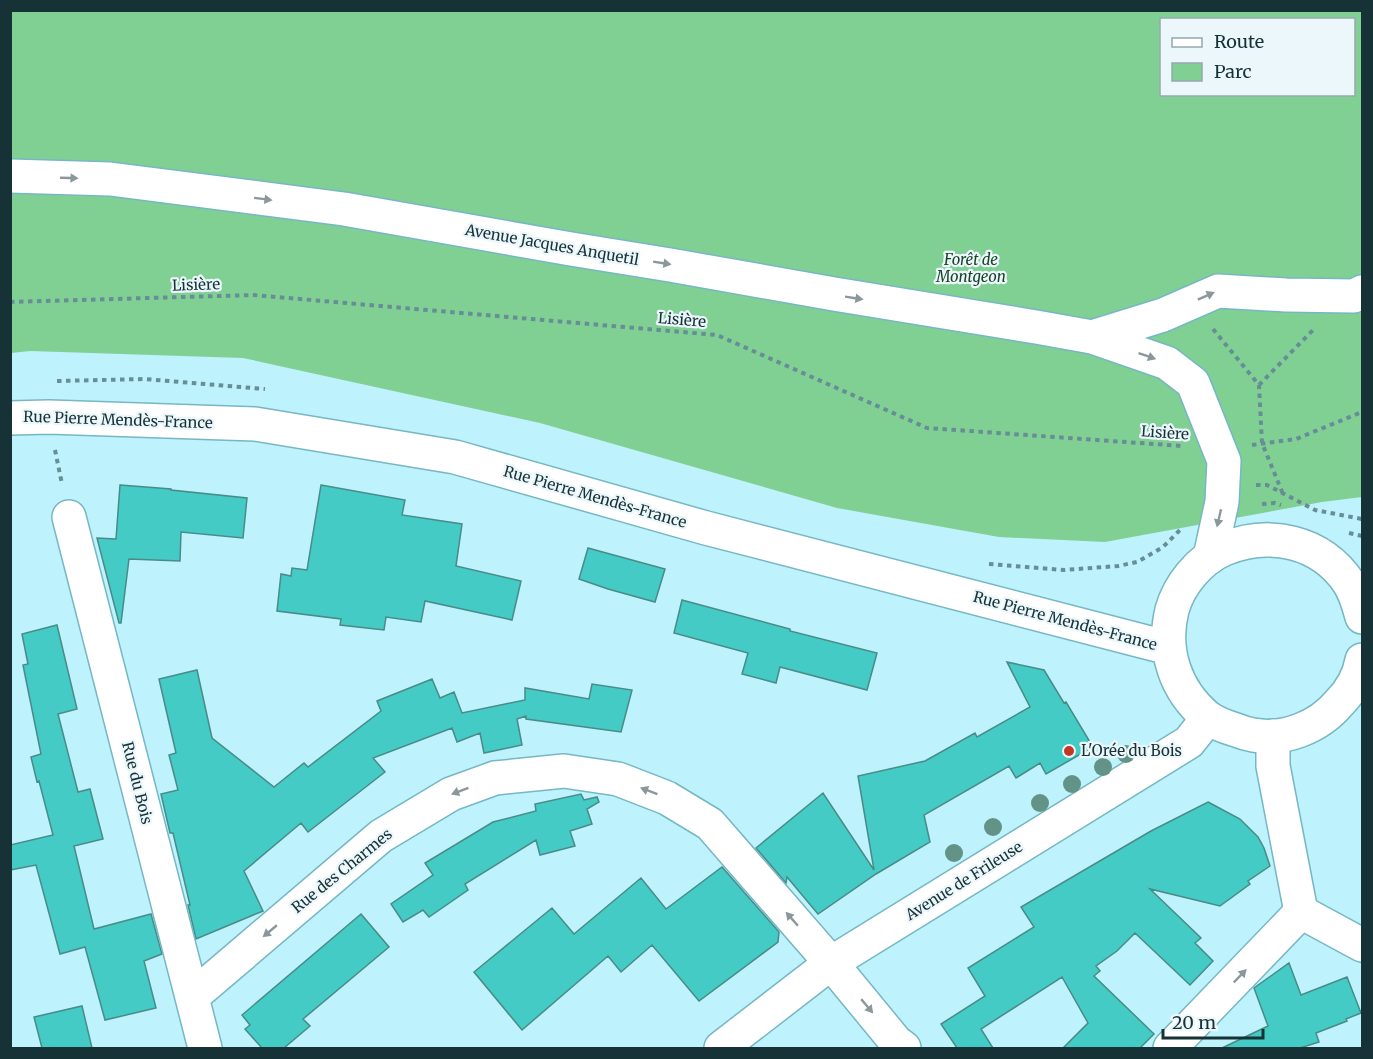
<svg xmlns="http://www.w3.org/2000/svg" width="1373" height="1059" viewBox="0 0 1373 1059" font-family="Merriweather,serif">
  <style>
    .green { fill: #80d094; fill-rule: evenodd }
    .building { fill: #44cbc5; stroke: #488b87; stroke-width: 1.5 }
    .lines { fill: none; stroke-linecap: round; stroke-linejoin: round }
    .minor-casing { stroke: #76b7c4; stroke-width: 36 }
    .major-casing { stroke: #76b7c4; stroke-width: 36 }
    .path { stroke: #678e96; stroke-width: 4; stroke-dasharray: 4.5 4.5; stroke-linecap: butt }
    .minor { stroke: #fff; stroke-width: 33 }
    .major { stroke: #fff; stroke-width: 33 }
    .tree { fill: #639286 }
    .oneway { fill: #8b989b }
    .poi-dot { fill: #c33724; stroke: #ebf7fa; stroke-width: 2 }
    .labels { text-anchor: middle; stroke-width: 4.5; stroke-linejoin: round; paint-order: stroke }
    .street-label { font-size: 15px; fill: #173237; stroke: #ebf7fa }
    .park-label { font-size: 15px; font-style: italic; fill: #194326; stroke: #ebf7fa }
    .poi-label { font-size: 15px; fill: #173237; stroke: #ebf7fa; text-anchor: start }
  </style>
  <rect width="100%" height="100%" fill="#bef2fc"/>
  <path class="green" d="M11,11H1362V497L1322,502L1105,542L999,537L837,508L540,423L243,358L30,351L11,353ZM1162,20H1354V94H1162Z"/>
  <path class="building" d="M120,485L171,489V490L247,498L243,538L181,532L180,561L129,559L121,623H119L97,538L116,539Z
    M321,485L405,500L402,515L462,524L456,566L521,581L512,620L425,601L421,622L386,617L384,630L340,625L341,619L277,611L281,574L291,576L292,568L307,570Z
    M588,548L665,569L655,602L608,589L579,579Z
    M682,600L790,629V631L877,653L867,690L780,667L776,683L742,674L748,653L674,633Z
    M57,625L77,709L58,714L78,792L90,789L103,839L74,846L94,929L151,914L162,954L144,961L156,1008L105,1020L85,947L60,954L36,865L10,870V845L53,835L39,781L37,782L31,757L41,754L23,665L28,664L22,634Z
    M1007,662L1044,670L1064,703L1066,702L1093,747L1046,774L1040,763L1016,778L1009,766L924,815L930,842L876,874L818,914L787,877L786,883L756,848L823,793L874,870L858,776L925,761L975,733L977,737L1030,707Z
    M197,670L212,738L274,787L304,763L308,767L381,711L377,701L432,679L440,698L454,692L462,713L525,700V688L589,699L592,684L632,690L621,732L526,719V716L517,719L522,745L484,753L480,733L457,742L452,728L373,758L385,772L308,832L301,823L244,871L263,911L196,939L188,905H190L173,833H170L161,794L178,790L169,755L176,753L159,679Z
    M581,794L584,800L597,797L599,802L587,809L592,824L570,831L575,846L540,855L536,840L465,884L468,890L429,917L423,910L403,922L391,904L433,875L425,863L493,822L536,811L535,804Z
    M1208,802L1240,819L1258,837L1264,848L1270,866L1248,881L1250,884L1220,906L1150,889L1201,938L1195,943L1213,961L1190,985L1135,933L1117,951L1096,966L1100,971L1094,976L1154,1034L1140,1048H1063L1088,1023L1062,977L981,1029L993,1048H957L941,1024L985,996L968,968L1034,927L1021,907L1151,831Z
    M722,867L779,932L778,942L699,1001L652,945L621,972L608,956L522,1030L474,972L552,908L574,934L641,878L666,909Z
    M361,914L389,947L303,1019L310,1026L284,1048H262L245,1029L250,1025L242,1015Z
    M1289,963L1301,995L1347,977L1361,1013L1346,1019L1347,1021L1316,1033L1319,1042L1300,1048H1222L1268,1026L1254,988Z
    M82,1006L92,1048H42L34,1017Z"/>
  <g class="lines">
    <g class="minor-casing">
      <path id="minor" d="M10,176L110,179L344,209L571,249L670,265L834,294L1036,327L1092,337L1167,363L1193,383L1224,461L1222,502L1210,557
        M1092,337L1163,315L1218,291L1286,295L1354,296L1362,292
        M69,517L205,1048
        M1273,736V766L1301,912
        M1301,912L1362,945
        M192,997L381,836L451,794L495,778L564,771L618,779L667,798L710,824L831,963L896,1042L904,1048
        M721,1048L831,963L1189,742L1208,718
        M1170,1048L1301,912"/>
    </g>
    <g class="major-casing">
      <path id="major" d="M10,418L49,417L255,424L455,457L706,528L1169,648
        M1362,617C1359,606 1356,594 1349,583C1321,541 1269,530 1224,549C1199,560 1179,585 1172,610C1162,650 1175,690 1207,717C1215,723 1226,727 1236,730C1241,732 1247,734 1253,735C1284,741 1319,727 1339,703C1351,691 1359,677 1362,660"/>
    </g>
    <path class="path" d="M10,302L253,295L717,335L927,428L1182,446
      M1213,329L1259,385L1262,443L1283,494
      M57,381L145,379L265,389
      M1259,385L1313,330
      M1252,445L1296,439L1362,412
      M55,450L62,484
      M1256,485H1267L1315,510L1362,519
      M1262,504L1275,503L1281,505
      M1349,533L1362,536
      M989,564L1064,570L1118,566L1137,562L1163,547L1180,530"/>
    <use href="#minor" class="minor"/>
    <use href="#major" class="major"/>
  </g>
  <g class="tree">
    <circle cx="1126" cy="754" r="9"/>
    <circle cx="1103" cy="767" r="9"/>
    <circle cx="1072" cy="784" r="9"/>
    <circle cx="1040" cy="803" r="9"/>
    <circle cx="993" cy="827" r="9"/>
    <circle cx="954" cy="853" r="9"/>
  </g>
  <defs><path id="oneway-solid" d="M-6-.8H1V-3.2L6.5 0L1 3.2V.8H-6Z" transform="scale(1.5)"/></defs>
  <g class="oneway">
    <use href="#oneway-solid" transform="translate(69 178) rotate(2)"/>
    <use href="#oneway-solid" transform="translate(263 199) rotate(7)"/>
    <use href="#oneway-solid" transform="translate(662 263) rotate(9)"/>
    <use href="#oneway-solid" transform="translate(1206 296) rotate(-24)"/>
    <use href="#oneway-solid" transform="translate(854 298) rotate(9)"/>
    <use href="#oneway-solid" transform="translate(1147 356) rotate(19)"/>
    <use href="#oneway-solid" transform="translate(1219 518) rotate(103)"/>
    <use href="#oneway-solid" transform="translate(460 791) rotate(159)"/>
    <use href="#oneway-solid" transform="translate(649 791) rotate(-159)"/>
    <use href="#oneway-solid" transform="translate(792 919) rotate(-131)"/>
    <use href="#oneway-solid" transform="translate(270 931) rotate(140)"/>
    <use href="#oneway-solid" transform="translate(1240 976) rotate(-46)"/>
    <use href="#oneway-solid" transform="translate(867 1006) rotate(50)"/>
  </g>
  <circle class="poi-dot" cx="1069" cy="751" r="6"/>
  <g class="labels">
    <g class="street-label">
      <text transform="translate(552 245) rotate(10)" y="5">Avenue Jacques Anquetil</text>
      <text transform="translate(196 285) rotate(-2)" y="5">Lisière</text>
      <text transform="translate(682 320) rotate(5)" y="5">Lisière</text>
      <text transform="translate(118 420) rotate(2)" y="5">Rue Pierre Mendès-France</text>
      <text transform="translate(1165 433) rotate(4)" y="5">Lisière</text>
      <text transform="translate(595 497) rotate(16)" y="5">Rue Pierre Mendès-France</text>
      <text transform="translate(1065 621) rotate(15)" y="5">Rue Pierre Mendès-France</text>
      <text transform="translate(137 783) rotate(76)" y="5">Rue du Bois</text>
      <text transform="translate(342 871) rotate(-39)" y="5">Rue des Charmes</text>
      <text transform="translate(964 881) rotate(-32)" y="5">Avenue de Frileuse</text>
    </g>
    <g class="park-label">
      <text x="971" y="265">Forêt de<tspan x="971" dy="17">Montgeon</tspan></text>
    </g>
    <g class="poi-label">
      <text x="1081" y="756">L'Orée du Bois</text>
    </g>
  </g>
  <rect width="1373" height="1059" fill="none" stroke="#173237" stroke-width="24"/>
  <rect x="1160" y="18" width="195" height="78" fill="#ebf7fa" stroke="#96a8ac" stroke-width="1.5"/>
  <rect x="1172" y="38" width="30" height="9" fill="#ffffff" stroke="#96a8ac" stroke-width="1.5"/>
  <text x="1214" y="48" font-size="18" fill="#173237">Route</text>
  <rect x="1172" y="63" width="30" height="18" fill="#80d094" stroke="#96a8ac" stroke-width="1.5"/>
  <text x="1214" y="78" font-size="18" fill="#173237">Parc</text>
  <path d="M1163 1029v9h100v-9" fill="none" stroke="#173237" stroke-width="3"/>
  <text x="1172" y="1029" font-size="18" fill="#173237" stroke="#ebf7fa" stroke-width="4.5" paint-order="stroke">20 m</text>
</svg>
